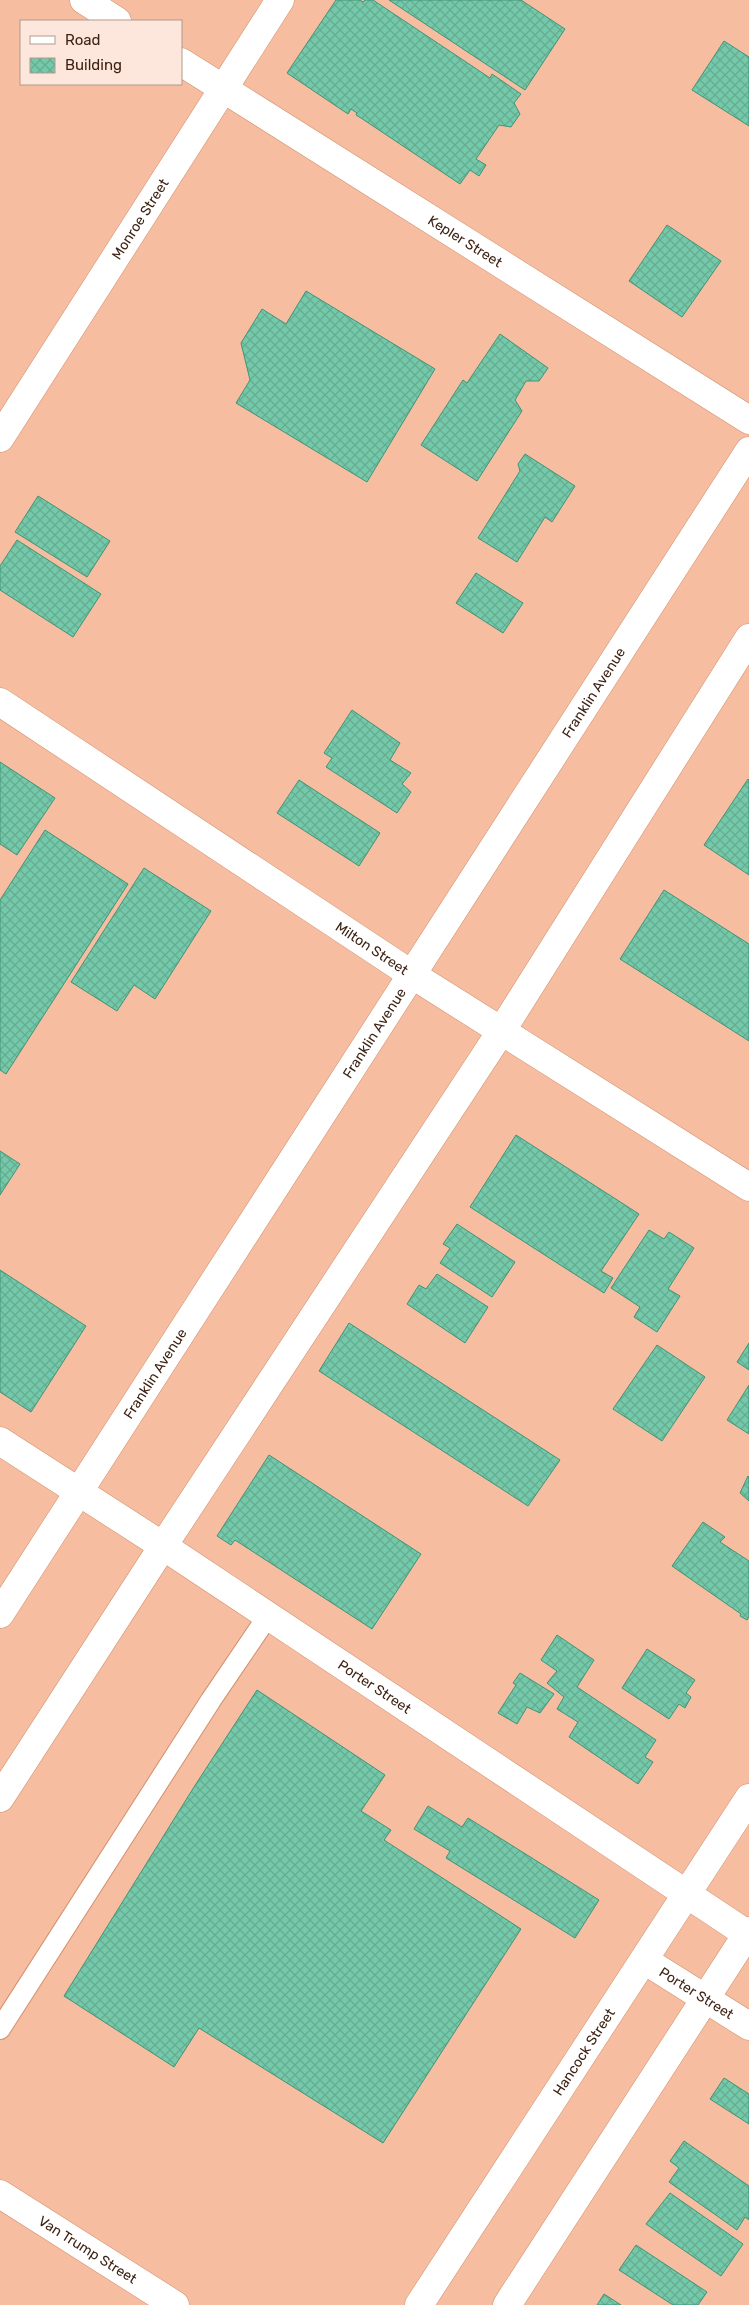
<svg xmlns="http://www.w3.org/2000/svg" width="749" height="2305" viewBox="0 0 749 2305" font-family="Rubik,sans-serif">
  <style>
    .building { fill: url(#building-cross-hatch); stroke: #3e9477 }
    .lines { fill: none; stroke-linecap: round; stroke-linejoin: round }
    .lane-casing { stroke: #d3906d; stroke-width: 22 }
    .street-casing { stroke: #d3906d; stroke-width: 29 }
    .secondary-casing { stroke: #d3906d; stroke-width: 29 }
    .lane { stroke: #fff; stroke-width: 20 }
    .street { stroke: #fff; stroke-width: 28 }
    .secondary { stroke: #fff; stroke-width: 28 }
    .labels { text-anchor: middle; stroke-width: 4.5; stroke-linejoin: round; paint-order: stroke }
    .street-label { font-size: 14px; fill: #3e2315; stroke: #fde7dc }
  </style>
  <defs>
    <pattern id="building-cross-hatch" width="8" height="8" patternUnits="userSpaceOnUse" patternTransform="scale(1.25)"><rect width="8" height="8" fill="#74c9aa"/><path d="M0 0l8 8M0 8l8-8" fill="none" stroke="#65ac91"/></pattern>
  </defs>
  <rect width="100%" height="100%" fill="#f6bda0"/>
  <path class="building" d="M336,0H360L363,2L365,0H373L490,78L492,74L521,94L514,103L520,114L511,127L499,125L476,159L486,165L479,176L470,170L460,184L361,118L356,115L357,113L351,109L348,114L287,73Z
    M389,0H521L565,29L525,90Z
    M724,41L749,57V126L692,90Z
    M667,225L721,261L682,317L629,281Z
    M306,291L435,369L367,482L236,403L250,380L241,343L262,309L286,324Z
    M500,334L548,368L539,381H526L515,400L522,411L477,481L421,445L463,380L467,383Z
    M525,454L575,486L552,522L545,517L517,562L478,538L520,471L518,464Z
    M38,496L110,541L87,577L15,532Z
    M17,540L101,594L73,637L0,590V566Z
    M476,573L523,603L503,633L456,603Z
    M352,710L400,743L390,760L411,773L402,784L411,792L397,813L326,767L332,758L324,753Z
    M0,762L55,798L17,855L0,844Z
    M748,779L749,780V875L704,845Z
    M299,780L380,833L359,866L277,813Z
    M45,830L128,884L6,1074L0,1070V900Z
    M144,868L211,911L155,999L134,985L117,1011L71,982Z
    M664,890L749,944V1041L620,959Z
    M516,1135L639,1214L601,1271L613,1278L604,1293L470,1207Z
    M0,1151L20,1164L0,1195Z
    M457,1224L515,1262L492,1297L440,1263L450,1248L443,1244Z
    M649,1230L664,1239L669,1232L694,1248L668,1289L680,1296L657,1332L634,1317L640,1307L611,1288Z
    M0,1270L86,1326L31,1412L0,1392Z
    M437,1274L488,1307L465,1343L407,1304L419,1285L426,1289Z
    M349,1323L560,1460L528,1506L319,1371Z
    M749,1343V1370L737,1362Z
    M657,1345L705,1377L662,1441L613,1409Z
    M749,1385V1434L727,1420Z
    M269,1455L421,1554L372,1629L235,1540L231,1545L217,1536Z
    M748,1476L749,1477V1501L740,1493Z
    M703,1522L725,1537L720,1542L749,1561V1617L747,1620L740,1616L741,1614L672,1566Z
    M557,1635L594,1660L577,1687L656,1740L645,1757L653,1762L638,1784L569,1737L578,1722L557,1709L564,1697L547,1683L557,1671L541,1660Z
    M647,1649L695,1680L686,1693L691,1697L685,1708L679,1704L669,1719L622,1688Z
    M520,1673L554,1694L540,1713L527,1707L517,1724L498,1713L516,1685L513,1683Z
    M257,1690L385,1775L361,1811L391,1830L384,1840L521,1929L383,2143L199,2028L174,2067L64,1996L194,1787Z
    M428,1806L462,1827L468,1818L599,1900L575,1938L446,1858L450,1851L414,1829Z
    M724,2078L749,2094V2124L710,2099Z
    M684,2141L749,2186V2220L745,2217L737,2230L669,2182L679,2168L670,2161Z
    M670,2193L743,2244L721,2276L646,2224Z
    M636,2245L707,2292L698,2305H673L619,2270Z
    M604,2294L621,2305H597Z"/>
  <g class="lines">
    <g class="lane-casing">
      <path id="lane" d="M0,2029L211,1700L268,1616"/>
    </g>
    <g class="street-casing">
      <g id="street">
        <path id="s1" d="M0,438L280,0"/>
        <path id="s2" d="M0,702L411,974L749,1187"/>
        <path id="s3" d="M0,1441L163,1546L747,1934"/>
        <path id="s4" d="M644,1960L749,2026"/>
        <path id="s5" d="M0,2194L175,2305"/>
        <path id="s6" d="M419,2305L749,1798"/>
        <path d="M507,2305L749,1931"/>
      </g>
    </g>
    <g class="secondary-casing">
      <g id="secondary">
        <path d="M84,0L117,21"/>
        <path id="s7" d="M181,62L749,420"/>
        <path id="s8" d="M0,1614L749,451"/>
        <path d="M0,1798L163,1546L502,1030L749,638"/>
      </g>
    </g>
    <use href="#lane" class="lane"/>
    <use href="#street" class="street"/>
    <use href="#secondary" class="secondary"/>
  </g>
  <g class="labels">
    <g class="street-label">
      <text dy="5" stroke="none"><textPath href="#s1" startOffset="260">Monroe Street</textPath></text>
      <text dy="5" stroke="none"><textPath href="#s7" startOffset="336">Kepler Street</textPath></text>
      <text dy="5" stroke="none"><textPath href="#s8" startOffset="1096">Franklin Avenue</textPath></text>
      <text dy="5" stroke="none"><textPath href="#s2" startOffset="446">Milton Street</textPath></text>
      <text dy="5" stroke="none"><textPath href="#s8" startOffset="691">Franklin Avenue</textPath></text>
      <text dy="5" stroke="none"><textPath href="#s8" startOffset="286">Franklin Avenue</textPath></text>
      <text dy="5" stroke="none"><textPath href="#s3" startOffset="448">Porter Street</textPath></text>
      <text dy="5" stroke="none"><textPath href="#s4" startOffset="62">Porter Street</textPath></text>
      <text dy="5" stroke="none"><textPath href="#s6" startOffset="302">Hancock Street</textPath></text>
      <text dy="5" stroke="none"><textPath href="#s5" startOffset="104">Van Trump Street</textPath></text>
    </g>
  </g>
  <rect x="20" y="20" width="162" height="65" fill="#fde7dc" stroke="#b1998c"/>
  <rect x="30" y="36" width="25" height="8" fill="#ffffff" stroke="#b1998c"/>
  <text x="65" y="45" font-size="15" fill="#3e2315">Road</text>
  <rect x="30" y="58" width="25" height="15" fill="url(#building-cross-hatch)" stroke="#b1998c"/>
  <text x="65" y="70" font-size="15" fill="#3e2315">Building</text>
</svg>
